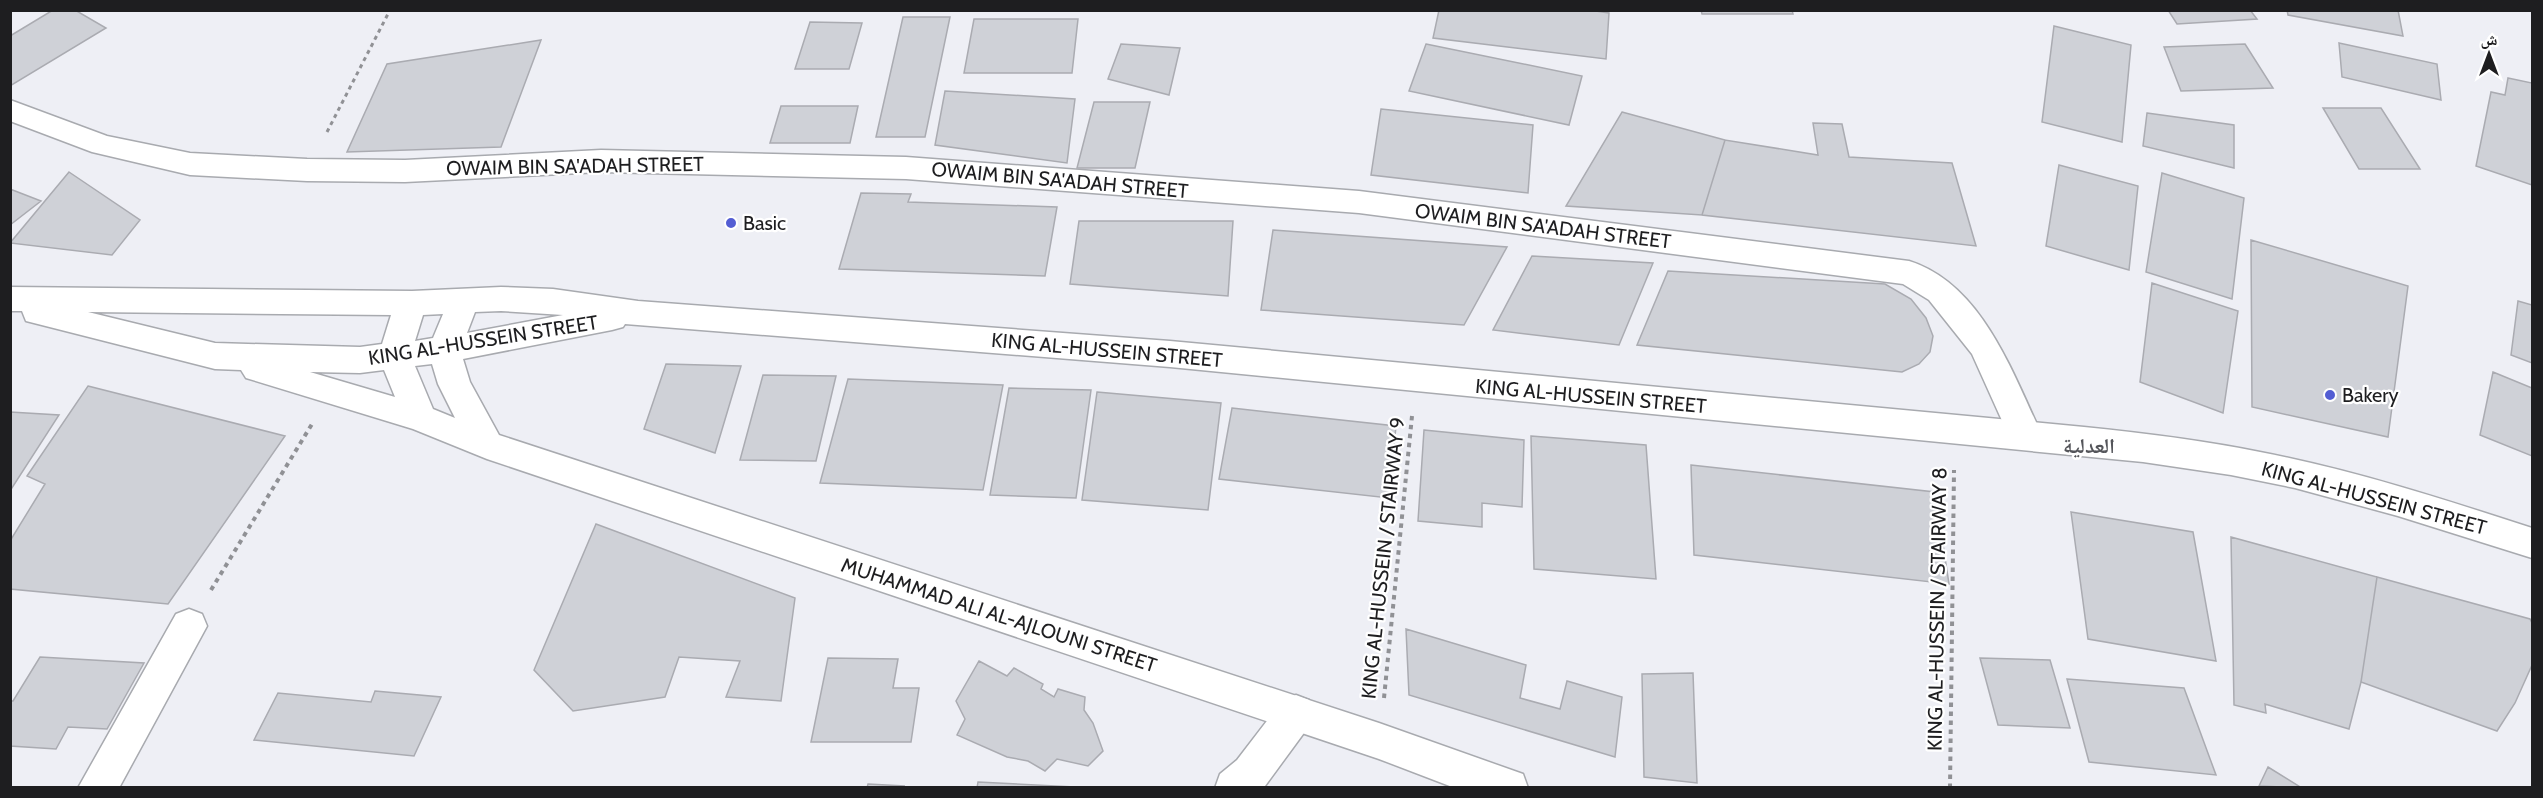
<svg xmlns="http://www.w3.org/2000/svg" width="2543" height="798" viewBox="0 0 2543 798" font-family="Cabin,'Noto Naskh Arabic',sans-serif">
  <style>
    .building { fill: #cfd1d7; stroke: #aaabb1; stroke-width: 1.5 }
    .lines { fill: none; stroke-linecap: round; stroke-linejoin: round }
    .street-casing { stroke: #a8aaaf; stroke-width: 3 }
    .secondary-casing { stroke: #a8aaaf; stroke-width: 3 }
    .path-far1 { stroke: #909195; stroke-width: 3; stroke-dasharray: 4 4; stroke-linecap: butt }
    .path { stroke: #909195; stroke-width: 4; stroke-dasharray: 4.5 4.5; stroke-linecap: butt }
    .street { fill: #fff; fill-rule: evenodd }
    .secondary { fill: #fff; fill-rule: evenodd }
    .poi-dot { fill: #535dd3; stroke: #fff; stroke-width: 2 }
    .labels { text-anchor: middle; stroke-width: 4.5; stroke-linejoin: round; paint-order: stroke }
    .street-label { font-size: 20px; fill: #1e1e20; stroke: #fff }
    .poi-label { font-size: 20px; fill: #1e1e20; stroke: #fff; text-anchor: start }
    .neighbourhood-label { font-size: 21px; font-weight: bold; fill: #54555a; stroke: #fff }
  </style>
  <rect width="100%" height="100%" fill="#eeeff5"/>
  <path class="building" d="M53,10H75L106,28L10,86V36Z
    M1439,10H1589L1609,13L1606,59L1433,38Z
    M1701,10H1792L1793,14H1702Z
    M2168,10H2250L2257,19L2177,24Z
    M2287,10H2398L2403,36L2288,15Z
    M903,17H950L925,137H876Z
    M974,19H1078L1072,73H964Z
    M810,22L862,23L849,69H795Z
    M2054,26L2131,45L2122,142L2042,122Z
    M541,40L501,147L347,152L387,64Z
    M2339,43L2437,64L2441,100L2342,77Z
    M1121,44L1180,48L1169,95L1108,79Z
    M1426,44L1582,76L1569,125L1409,91Z
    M2245,44L2273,88L2181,91L2164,47Z
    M2508,78L2532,83V185L2476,166L2491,92L2505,95Z
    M945,91L1075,99L1067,163L935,145Z
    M1094,102H1150L1135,168H1077Z
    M781,106H858L850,143H770Z
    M2323,108H2381L2420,169H2359Z
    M1381,109L1533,125L1528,193L1371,175Z
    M1622,112L1725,140L1702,215L1566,206Z
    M2147,113L2234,125V168L2143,146Z
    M1813,123L1842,124L1849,157L1952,163L1976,246L1702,215L1725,140L1818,155Z
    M2059,165L2138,186L2129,270L2046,246Z
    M69,172L140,220L112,255L10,243Z
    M2162,173L2244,198L2232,299L2146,272Z
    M10,189L41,201L10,225Z
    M861,193L911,194L908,202L1057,207L1045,276L839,269Z
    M1079,221H1233L1228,296L1070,284Z
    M1273,230L1507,247L1464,325L1261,310Z
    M2251,240L2408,286L2388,437L2252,407Z
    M1532,256L1653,263L1619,345L1493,330Z
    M1668,271L1885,284L1911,299L1926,318L1933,336L1930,352L1919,364L1902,372L1637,345Z
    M2152,283L2238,311L2223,413L2140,382Z
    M2518,301L2532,305V363L2511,355Z
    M666,364L741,366L715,453L644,429Z
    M2493,372L2532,388V456L2480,435Z
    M763,375L836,376L816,461L740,460Z
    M848,379L1003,385L983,490L820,483Z
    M88,386L285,436L168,604L10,589V541L45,484L27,476Z
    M1009,388L1091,390L1076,498L990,495Z
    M1097,392L1221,403L1208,510L1082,500Z
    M1232,408L1396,426L1389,498L1219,479Z
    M10,412L59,415L10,491Z
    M1424,430L1524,440L1522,507L1482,503V527L1418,521Z
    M1531,436L1646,445L1656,579L1534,569Z
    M1691,465L1935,492L1949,584L1694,555Z
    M2071,512L2193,532L2216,661L2088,639Z
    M596,524L795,598L781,701L726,697L740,661L679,657L665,697L573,711L534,670Z
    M2231,537L2377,577L2361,682L2349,729L2265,704L2266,713L2234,705Z
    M2377,577L2530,619L2532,623V665L2515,703L2497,731L2361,682Z
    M1406,629L1526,665L1520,698L1560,709L1567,681L1622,697L1615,757L1409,695Z
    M40,657L144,663L107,729L68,727L56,749L10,746V701H13Z
    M828,658L898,659L893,688H919L911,742H811Z
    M1980,658L2050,660L2070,728L1998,725Z
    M979,661L1007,676L1014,668L1043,684L1041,689L1054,697L1058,689L1085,697L1084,710L1093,723L1103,751L1088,766L1057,759L1045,771L1028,761L1007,757L957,735L965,719L956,701Z
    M1693,673L1697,783L1644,777L1642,674Z
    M2067,679L2184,688L2216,775L2089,762Z
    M375,691L441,697L414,756L254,740L278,693L371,702Z
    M2268,767L2302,788L2259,786Z
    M978,782L1095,788H977Z
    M868,784L905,786L867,788Z"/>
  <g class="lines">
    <g class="street-casing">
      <path id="street" d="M10,100L107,136L190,153L307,159L405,160L601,150L906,157L1359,191L1909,261C1982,284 2012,372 2042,435L2037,445L2025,449L2013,445L1972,354L1929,300L1903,284L1359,213L906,179L601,172L405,182L307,181L190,175L92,152L10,121Z
        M189,609L202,614L207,626L119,788H78L176,614Z
        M1296,695L1309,700L1315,713L1309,726L1265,786L1215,788L1220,774L1237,760L1283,700Z"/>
    </g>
    <g class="secondary-casing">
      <path id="secondary" d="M10,287L412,291L501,287L553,289L638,301L1170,341L2084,427C2143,433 2202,440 2260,452C2353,470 2443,499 2532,528V558L2398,516L2295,488L2231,475L2143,462L1170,367L625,324L623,327L612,330L463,359L470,382L499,435L1379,723L1523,774L1528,788H1455L1379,759L487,459L413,429L246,378L241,370L215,369L26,321L22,311H10ZM501,311L563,315L467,333L475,312ZM88,312L391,315L382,344L360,347L215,343ZM443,314L433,338L415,341L423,315ZM432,364L438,384L455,418L433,409L415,366ZM384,370L395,397L310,372L360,373Z"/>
    </g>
    <path class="path-far1" d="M327,132L390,10"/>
    <path class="path" d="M211,590L312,424
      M1384,698L1412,416
      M1950,788L1954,470"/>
    <use href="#street" class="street"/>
    <use href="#secondary" class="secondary"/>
  </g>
  <g class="poi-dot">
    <circle cx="731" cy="223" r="6"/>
    <circle cx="2330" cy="395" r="6"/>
  </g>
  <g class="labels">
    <g class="street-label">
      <text transform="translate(575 166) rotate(-1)" y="7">OWAIM BIN SA'ADAH STREET</text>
      <text transform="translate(1060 180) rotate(5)" y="7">OWAIM BIN SA'ADAH STREET</text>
      <text transform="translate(1543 226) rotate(7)" y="7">OWAIM BIN SA'ADAH STREET</text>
      <text transform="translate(483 340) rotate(-9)" y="7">KING AL-HUSSEIN STREET</text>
      <text transform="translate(1107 350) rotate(5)" y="7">KING AL-HUSSEIN STREET</text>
      <text transform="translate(1591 396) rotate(5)" y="7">KING AL-HUSSEIN STREET</text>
      <text transform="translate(2374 498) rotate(15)" y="7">KING AL-HUSSEIN STREET</text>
      <text transform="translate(1383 558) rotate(-84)" y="7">KING AL-HUSSEIN / STAIRWAY 9</text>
      <text transform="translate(1937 609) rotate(-89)" y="7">KING AL-HUSSEIN / STAIRWAY 8</text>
      <text transform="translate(999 615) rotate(18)" y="7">MUHAMMAD ALI AL-AJLOUNI STREET</text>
    </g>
    <g class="poi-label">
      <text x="743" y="230">Basic</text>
      <text x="2342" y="402">Bakery</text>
    </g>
    <g class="neighbourhood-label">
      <text x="2089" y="453">العدلية</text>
    </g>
  </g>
  <rect width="2543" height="798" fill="none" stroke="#1e1e20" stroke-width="24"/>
  <g transform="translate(2489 54)" stroke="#ffffff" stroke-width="4.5" paint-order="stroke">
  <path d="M0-4.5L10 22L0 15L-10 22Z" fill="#1e1e20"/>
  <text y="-9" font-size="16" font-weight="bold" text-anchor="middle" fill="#1e1e20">ش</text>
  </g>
</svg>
